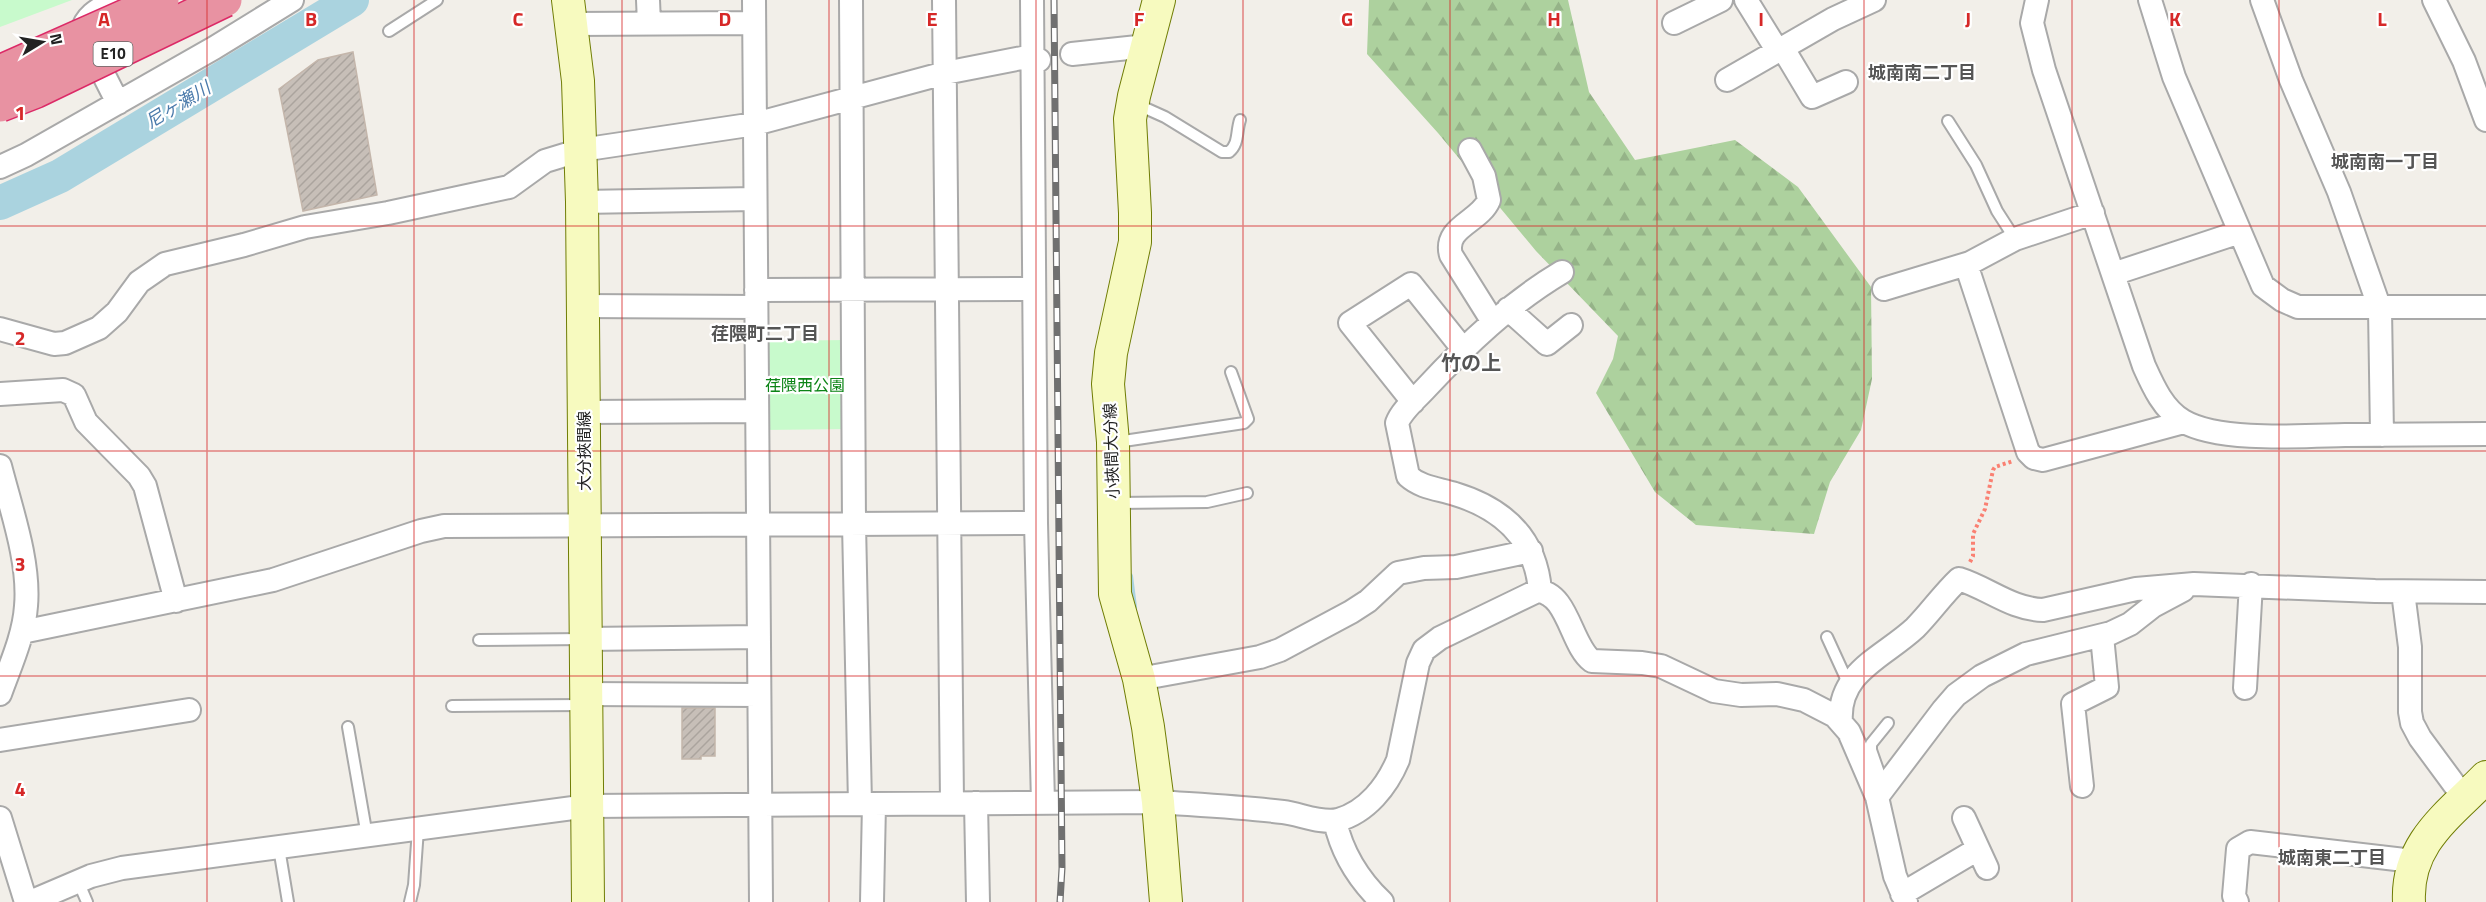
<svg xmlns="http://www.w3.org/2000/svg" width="2486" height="902" viewBox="0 0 2486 902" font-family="'Titillium Web','Noto Sans JP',sans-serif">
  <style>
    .forest { fill: url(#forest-firs) }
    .park { fill: #c8facc }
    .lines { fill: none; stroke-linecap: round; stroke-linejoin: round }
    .stream { stroke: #aad3df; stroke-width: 6 }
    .river { stroke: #aad3df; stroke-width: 34 }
    .building { fill: url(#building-hatch); stroke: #c4b6ab; stroke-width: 1.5 }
    .lane-casing { stroke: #a9a9a9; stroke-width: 14 }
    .street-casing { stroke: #a9a9a9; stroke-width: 26 }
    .secondary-casing { stroke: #707d05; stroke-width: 34 }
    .path { stroke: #fa8072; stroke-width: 4; stroke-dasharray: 3 3; stroke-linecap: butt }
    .lane { stroke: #fff; stroke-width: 10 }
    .street { stroke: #fff; stroke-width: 22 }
    .secondary { stroke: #f7fabf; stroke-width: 32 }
    .rail-casing { stroke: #707070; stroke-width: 7 }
    .rail { stroke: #fff; stroke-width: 4.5; stroke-dasharray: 14; stroke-linecap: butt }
    .highway-bridge-casing { stroke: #dc2a67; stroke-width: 36; stroke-linecap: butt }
    .highway-bridge { stroke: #e892a2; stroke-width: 33 }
    .grid { fill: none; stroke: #d62828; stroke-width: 1.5; stroke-opacity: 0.55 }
    .labels { text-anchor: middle; stroke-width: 4.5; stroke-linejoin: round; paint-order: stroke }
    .shield { fill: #fff; stroke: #646464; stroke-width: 1.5 }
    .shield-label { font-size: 15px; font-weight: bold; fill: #222 }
    .park-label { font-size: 16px; fill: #0c8416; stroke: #fff }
    .street-label { font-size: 16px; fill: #222; stroke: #fff }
    .neighbourhood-label { font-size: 18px; font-weight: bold; fill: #555; stroke: #fff }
    .water-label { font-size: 18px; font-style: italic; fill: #4a7aab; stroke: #fff }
    .quarter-label { font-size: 20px; font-weight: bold; fill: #555; stroke: #fff }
    .grid-label { font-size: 20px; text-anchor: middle; font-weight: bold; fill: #d62828; stroke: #fff; stroke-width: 4.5; stroke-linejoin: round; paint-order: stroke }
  </style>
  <defs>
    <pattern id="forest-firs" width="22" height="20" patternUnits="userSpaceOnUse" patternTransform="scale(1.5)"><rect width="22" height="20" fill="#add19e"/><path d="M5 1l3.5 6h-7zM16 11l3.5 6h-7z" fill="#95b388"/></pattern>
    <pattern id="building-hatch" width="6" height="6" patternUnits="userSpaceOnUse" patternTransform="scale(1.5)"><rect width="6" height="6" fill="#c7bfb8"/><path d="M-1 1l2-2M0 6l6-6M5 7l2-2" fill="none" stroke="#aba49e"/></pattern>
  </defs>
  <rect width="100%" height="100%" fill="#f2efe9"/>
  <path class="forest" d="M1369,0H1568L1589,92L1635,160L1735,140L1798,187L1871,287L1872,379L1861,430L1830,482L1814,534L1696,525L1655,492L1596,393L1613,359L1618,336L1536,251L1438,133L1367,54Z"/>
  <path class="park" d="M0,0H72L0,27Z
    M847,340L848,429L764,430L763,341Z"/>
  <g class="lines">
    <path class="stream" d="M1130,576L1134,607"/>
    <path class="river" d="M0,203L60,176L352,0"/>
  </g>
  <path class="building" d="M353,52L377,195L303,211L279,89L318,60Z
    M682,708H715V756H701V759H682Z"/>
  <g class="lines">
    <g class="lane-casing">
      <path id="lane" d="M389,31L437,0
        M1136,104L1165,117L1222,152H1229C1239,144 1236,132 1240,120
        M1948,121L1976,165L1997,211L2015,239
        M1117,442L1244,423L1248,419L1231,372
        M1117,503L1207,502L1247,493
        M1827,637L1849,685
        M479,640L584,639
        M452,706L584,705
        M348,727L367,836
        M1884,787L1871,750V744L1888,723
        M279,848L288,902
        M78,881L87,902
        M410,902L414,885L418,829"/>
    </g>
    <g class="street-casing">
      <path id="street" d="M115,0C101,8 85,15 82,32L118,103
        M648,0L649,23
        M754,0L761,902
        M851,0L854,524L860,804
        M944,0L952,803
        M1032,0L1036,523L1043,803
        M1746,0L1777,50
        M2037,0L2032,23L2044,70L2144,366C2153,386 2163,409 2183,421C2218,442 2303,436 2345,435C2392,435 2439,434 2486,434
        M2150,0L2174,77L2263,286L2282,300L2298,307H2486
        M2262,0L2291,80L2339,192L2380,309L2382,435
        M2434,0L2464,61L2486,120
        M1674,23L1721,0
        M572,24L754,23
        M1782,47L1812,97L1846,82
        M1072,54L1147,46
        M1727,80L1833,19L1874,0
        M1470,150L1484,176L1489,200C1480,222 1443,227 1451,255L1493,322
        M0,167L26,155L214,48L292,0
        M582,202L755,199
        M2093,213L2015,239L1970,263L1968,270L2028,452L2034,458L2043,460L2184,422
        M2113,274L2240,232
        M1884,289L1970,263
        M756,290L1034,289
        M583,306L756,307
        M1508,309L1547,344L1571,325
        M0,329L54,344L65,343L99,328L117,312L139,282L165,264L244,245L305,227L388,213L509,187L545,161L581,150L755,124L945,73L1032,56L1039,60
        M0,394L63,390L74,395L86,422L139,476L145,486L176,601
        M1413,402L1350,323L1411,284L1463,349
        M584,412L757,411
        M0,466C11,509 30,562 26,606C24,636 10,666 0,694
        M1540,591C1536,539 1504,509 1455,494C1440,489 1421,488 1408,476L1397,423C1402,410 1416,399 1426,388C1467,344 1510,303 1562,272
        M2403,592L2410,647V712L2412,723L2420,738L2465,799
        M22,632L273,580L421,531L444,526L1036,523
        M585,639L759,637
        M1139,679L1260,657L1280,650L1351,612L1368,601L1398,573L1424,568L1456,567L1531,551
        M2245,688L2251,584
        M586,694L759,695
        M1841,722C1837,672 1884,657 1915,628C1930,613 1943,594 1959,579C1988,588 2011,609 2043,610L2136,589L2194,584L2375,591L2486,592
        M0,740L189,710
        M2082,786L2073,704L2107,687L2102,636
        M1877,797L1943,710L1956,695L1982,676L2026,654L2111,633L2130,624L2153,606L2183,590
        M976,803L978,902
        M0,818L26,902
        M1964,818L1987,868
        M1335,821C1342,853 1358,879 1382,902
        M1902,894L1978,849
        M30,902L91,876L122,868L588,806L1158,802C1200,805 1241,807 1283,812C1300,814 1321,824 1338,820C1367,812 1387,786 1398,760L1418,663L1424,650L1440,638L1537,591C1568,592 1571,646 1592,661L1642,663L1661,666L1714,691L1741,695L1777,694L1804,700L1835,716L1849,732L1877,797L1895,876L1906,902
        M872,902L874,804
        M2237,902L2234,896L2238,849L2250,842L2413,861"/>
    </g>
    <g class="secondary-casing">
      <path id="secondary" d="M568,0L578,81L582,202L588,902
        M1159,0L1134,96L1130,119L1135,213V242L1111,353L1108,384L1113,442L1115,594L1139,679L1148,727L1158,802L1166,902
        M2409,902C2406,843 2449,815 2486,777"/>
    </g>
    <path class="path" d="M1970,562L1973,556V534L1985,509L1993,470L1995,467L2013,461"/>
    <use href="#lane" class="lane"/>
    <use href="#street" class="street"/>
    <use href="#secondary" class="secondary"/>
    <g class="rail-casing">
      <path id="rail" d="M1054,0L1062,868L1060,902"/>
    </g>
    <use href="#rail" class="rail"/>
    <g class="highway-bridge-casing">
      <path id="highway-bridge" d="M0,72L162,0
        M0,105L36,91L225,0"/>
    </g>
    <use href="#highway-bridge" class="highway-bridge"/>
  </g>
  <path class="grid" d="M207,0V902M414,0V902M622,0V902M829,0V902M1036,0V902M1243,0V902M1450,0V902M1657,0V902M1864,0V902M2072,0V902M2279,0V902M0,226H2486M0,451H2486M0,676H2486"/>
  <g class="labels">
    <rect class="shield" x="93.5" y="42" width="39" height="24" rx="4.5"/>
    <g class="shield-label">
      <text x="113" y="59">E10</text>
    </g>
    <g class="park-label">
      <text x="805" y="391">荏隈西公園</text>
    </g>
    <g class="street-label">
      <text transform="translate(584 451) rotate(-90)" y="6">大分挾間線</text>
      <text transform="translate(1111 451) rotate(-92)" y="6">小挾間大分線</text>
    </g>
    <g class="neighbourhood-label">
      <text x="1922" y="79">城南南二丁目</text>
      <text x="2385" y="168">城南南一丁目</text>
      <text x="765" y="340">荏隈町二丁目</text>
      <text x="2332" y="864">城南東二丁目</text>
    </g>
    <g class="water-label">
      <text transform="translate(178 105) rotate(-31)" y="6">尼ヶ瀬川</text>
    </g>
    <g class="quarter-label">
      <text x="1471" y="370">竹の上</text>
    </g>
  </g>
  <g class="grid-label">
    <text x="104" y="26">A</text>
    <text x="311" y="26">B</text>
    <text x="518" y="26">C</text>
    <text x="725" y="26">D</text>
    <text x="932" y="26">E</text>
    <text x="1139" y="26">F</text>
    <text x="1347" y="26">G</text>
    <text x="1554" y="26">H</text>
    <text x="1761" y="26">I</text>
    <text x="1968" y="26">J</text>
    <text x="2175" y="26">K</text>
    <text x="2382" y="26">L</text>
    <text x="20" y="120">1</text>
    <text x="20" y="345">2</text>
    <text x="20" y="571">3</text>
    <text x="20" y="796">4</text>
  </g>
  <g transform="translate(42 42) rotate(79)" stroke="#ffffff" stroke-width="4.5" paint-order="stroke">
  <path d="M0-4.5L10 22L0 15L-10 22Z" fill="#222222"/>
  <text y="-9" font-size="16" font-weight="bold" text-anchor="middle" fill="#222222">N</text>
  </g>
</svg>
